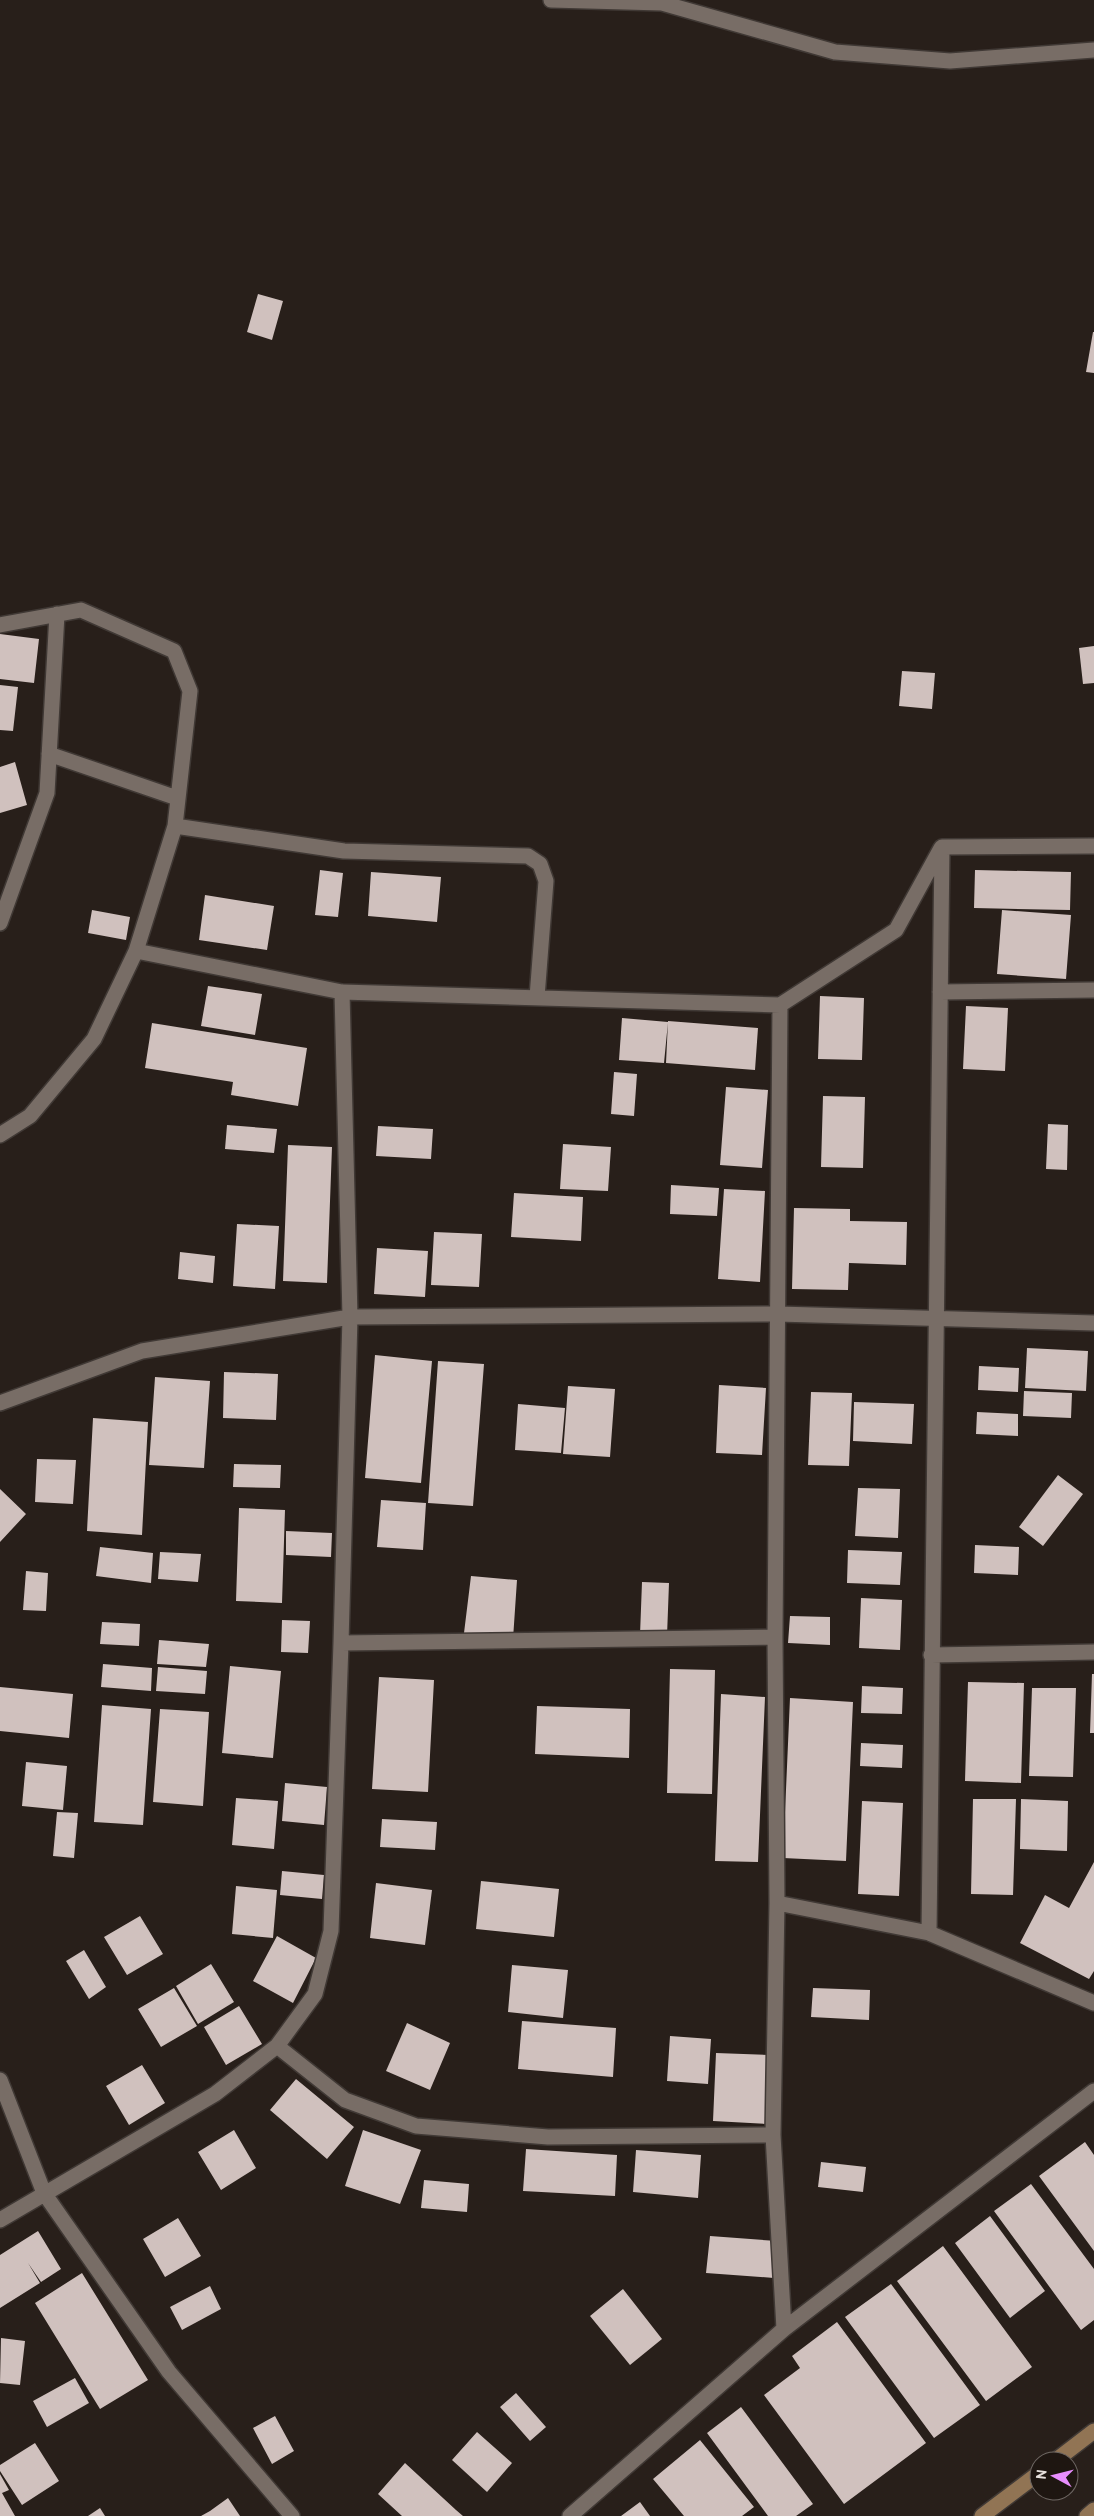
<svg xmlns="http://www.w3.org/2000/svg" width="1094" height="2516" viewBox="0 0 1094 2516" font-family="Overpass,sans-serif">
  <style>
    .building { fill: #d0c1be }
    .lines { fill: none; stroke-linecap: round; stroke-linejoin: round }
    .street-casing { stroke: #403935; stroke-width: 18 }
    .secondary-casing { stroke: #403935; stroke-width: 18 }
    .street { stroke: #786d66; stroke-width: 15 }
    .secondary { stroke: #917454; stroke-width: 15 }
  </style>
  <rect width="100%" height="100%" fill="#281f1a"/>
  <path class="building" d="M258,294L283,301L272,340L247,332Z
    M1093,332H1094V373L1086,372Z
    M0,634L39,639L34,683L0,679Z
    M1094,646V683L1083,684L1079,648Z
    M902,671L935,673L932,709L899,706Z
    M0,685L18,687L13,731L0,730Z
    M15,762L27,805L0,813V767Z
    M320,870L343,873L338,917L315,915Z
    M975,870L1071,872L1070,910L974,908Z
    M371,872L441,877L437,922L368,916Z
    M205,895L274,906L267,950L199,940Z
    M92,910L130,917L126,940L88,933Z
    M1002,910L1071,915L1066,979L997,974Z
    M208,986L262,994L255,1035L201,1026Z
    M820,996L864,998L862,1060L818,1059Z
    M966,1006L1008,1008L1005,1071L963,1069Z
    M622,1018L668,1022L664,1063L619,1060Z
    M668,1021L758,1028L755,1070L666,1063Z
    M152,1023L307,1048L298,1106L231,1095L233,1082L145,1068Z
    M614,1072L637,1074L634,1116L611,1114Z
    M726,1087L768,1090L762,1168L720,1165Z
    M823,1096L865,1097L863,1168L821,1167Z
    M1048,1124L1068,1125L1067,1170L1046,1169Z
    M227,1125L277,1129L274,1153L225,1149Z
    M378,1126L433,1129L431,1159L376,1156Z
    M563,1144L611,1147L608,1191L560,1189Z
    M288,1145L332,1147L327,1283L283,1281Z
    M671,1185L719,1188L717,1216L670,1214Z
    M724,1189L765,1191L760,1282L718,1279Z
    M514,1193L583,1197L581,1241L511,1237Z
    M794,1208L850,1209V1221L907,1222L906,1265L849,1263L848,1290L792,1289Z
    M237,1224L279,1226L275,1289L233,1286Z
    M434,1232L482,1234L479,1287L431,1285Z
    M377,1248L428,1251L425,1297L374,1294Z
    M180,1252L215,1256L213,1283L178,1279Z
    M1027,1348L1088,1351L1086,1391L1025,1388Z
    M375,1355L432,1361L421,1483L365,1478Z
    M438,1361L484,1364L473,1506L428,1503Z
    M979,1366L1019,1368L1018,1392L978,1390Z
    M224,1372L278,1374L276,1420L223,1418Z
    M155,1377L210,1381L204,1468L149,1465Z
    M719,1385L766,1388L762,1455L716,1453Z
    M568,1386L615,1389L610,1457L563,1454Z
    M1024,1391L1072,1393L1071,1418L1023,1416Z
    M811,1392L852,1393L849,1466L808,1465Z
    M854,1402L914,1404L912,1444L853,1441Z
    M518,1404L565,1408L561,1453L515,1450Z
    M977,1412L1018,1414V1436L976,1434Z
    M93,1418L148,1422L142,1535L87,1531Z
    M37,1459L76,1460L73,1504L35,1502Z
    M234,1464L281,1465L280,1488L233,1487Z
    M1058,1475L1083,1494L1043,1546L1019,1527Z
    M858,1488L900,1489L898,1538L855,1536Z
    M0,1489L26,1514L0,1542Z
    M381,1500L426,1503L423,1550L377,1547Z
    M239,1508L285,1510L282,1603L236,1601Z
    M286,1531L332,1533L331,1557L286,1555Z
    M975,1545L1019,1547L1018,1575L974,1573Z
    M100,1547L153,1553L151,1583L96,1576Z
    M848,1550L902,1552L900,1585L847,1583Z
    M160,1552L201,1554L198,1582L158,1579Z
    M26,1571L48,1573L46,1611L23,1610Z
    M471,1576L517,1580L513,1639L464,1633Z
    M642,1582L669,1583L667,1636L640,1635Z
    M861,1598L902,1600L900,1650L859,1648Z
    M790,1616L830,1617V1645L788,1643Z
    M282,1620L310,1621L308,1653L281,1652Z
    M102,1622L140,1624L139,1646L100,1644Z
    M159,1640L209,1644L206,1667L157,1664Z
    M103,1664L152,1668L151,1691L101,1687Z
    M230,1666L281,1671L273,1758L222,1753Z
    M158,1667L207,1671L205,1694L156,1691Z
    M670,1669L715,1670L712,1794L667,1793Z
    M1092,1674H1094V1733H1090Z
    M379,1677L434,1680L428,1792L372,1789Z
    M968,1682L1024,1683L1021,1783L965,1781Z
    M862,1686L903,1688L902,1714L861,1713Z
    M0,1687L73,1694L69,1738L0,1731Z
    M1032,1688H1076L1073,1777L1029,1776Z
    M721,1694L765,1697L758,1862L715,1861Z
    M790,1698L853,1702L846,1861L783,1858Z
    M102,1705L151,1709L143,1825L94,1822Z
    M537,1706L630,1709L629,1758L535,1754Z
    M160,1709L209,1712L203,1806L153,1802Z
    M861,1743L903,1745L902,1768L860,1766Z
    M26,1762L67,1766L63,1810L22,1806Z
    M285,1783L327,1787L324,1825L282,1821Z
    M236,1798L278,1801L274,1849L232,1845Z
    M973,1799H1016L1013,1895L971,1894Z
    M1021,1799L1068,1801L1067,1851L1020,1849Z
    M862,1801L903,1803L899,1896L858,1894Z
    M57,1812L78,1813L74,1858L53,1856Z
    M382,1819L437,1822L435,1850L380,1847Z
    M1094,1862V1971L1089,1979L1020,1943L1045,1895L1069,1908Z
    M282,1871L324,1875L322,1899L280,1895Z
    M481,1881L559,1889L554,1937L476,1929Z
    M376,1883L432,1890L425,1945L370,1938Z
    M236,1886L277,1890L273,1938L232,1934Z
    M140,1916L163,1954L127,1975L104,1937Z
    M277,1936L316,1958L293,2003L253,1981Z
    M84,1950L106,1987L89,1999L66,1961Z
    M211,1964L234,2002L198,2024L176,1986Z
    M512,1965L568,1970L563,2018L508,2012Z
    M174,1988L197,2026L161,2047L138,2009Z
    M813,1988L870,1990L869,2020L811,2017Z
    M239,2006L262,2044L226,2065L204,2027Z
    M522,2021L616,2028L613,2077L518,2069Z
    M407,2023L450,2043L430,2090L386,2071Z
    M670,2036L711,2039L708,2084L667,2081Z
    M716,2053L769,2055L767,2124L713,2121Z
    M142,2065L165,2103L129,2125L106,2086Z
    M296,2079L354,2127L327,2159L270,2110Z
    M234,2130L256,2168L221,2190L198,2152Z
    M363,2130L421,2150L400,2204L345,2186Z
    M1085,2142L1094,2155V2251L1039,2176Z
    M526,2149L617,2155L615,2196L523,2191Z
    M636,2150L701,2155L698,2198L633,2192Z
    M821,2162L866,2167L863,2192L818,2187Z
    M424,2180L469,2184L467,2212L421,2208Z
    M1031,2184L1094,2269V2320L1081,2330L994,2211Z
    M990,2216L1045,2291L1010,2318L955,2243Z
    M178,2218L201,2256L165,2277L143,2239Z
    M38,2231L61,2269L41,2282L28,2263L40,2283L0,2308V2255Z
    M710,2236L777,2241L774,2278L706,2273Z
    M943,2246L1032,2367L986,2401L897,2281Z
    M82,2273L148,2380L100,2409L35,2303Z
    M891,2284L980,2405L934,2438L845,2317Z
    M210,2286L221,2309L182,2330L170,2307Z
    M623,2289L662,2339L630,2365L590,2316Z
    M837,2322L926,2443L844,2504L764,2395L800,2368L792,2356Z
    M1,2338L25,2341L20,2385L0,2383Z
    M75,2378L89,2403L47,2427L33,2401Z
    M516,2393L546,2427L530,2441L500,2407Z
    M741,2407L813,2504L796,2516H768L707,2433Z
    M275,2416L294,2451L272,2464L253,2428Z
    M477,2432L512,2463L487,2492L452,2460Z
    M700,2440L754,2507L742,2516H684L653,2479Z
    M35,2443L59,2481L22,2505L0,2471V2465Z
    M405,2463L456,2510L463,2516H402L378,2494Z
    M0,2474L9,2490L2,2493L15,2516H0Z
    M228,2498L240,2516H201L210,2511Z
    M640,2502L650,2516H621Z
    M100,2508L105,2516H88Z"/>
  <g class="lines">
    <g class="street-casing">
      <path id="street" d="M551,0L662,3L835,52L950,61L1094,50
        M0,625L81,610L174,651L190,691L175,826L136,951L94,1039L30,1116L0,1135
        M49,754L177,798
        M175,826L344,851L528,856L540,864L546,881L537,997
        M942,847L1094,846
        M0,923L47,793L57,614
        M136,951L342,992L780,1005L896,930L941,848
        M940,992L1094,990
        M780,1005L775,1637L777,1903L773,2135L784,2329
        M0,1403L142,1351L350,1317L778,1314L1094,1323
        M341,1643L775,1637
        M931,1655L1094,1652
        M777,1903L929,1933L1094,2003
        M929,1933L942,847
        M277,2046L345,2100L416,2126L548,2137L773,2135
        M0,2080L44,2193L169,2372L292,2516
        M0,2220L215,2094L277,2046L315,1994L331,1931L341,1643L350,1317L342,992
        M570,2516L784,2329L1094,2091"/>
    </g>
    <g class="secondary-casing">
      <path id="secondary" d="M1055,2461L1094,2431
        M982,2516L1039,2473
        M1087,2516L1094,2510"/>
    </g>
    <use href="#street" class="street"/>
    <use href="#secondary" class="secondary"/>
  </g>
  <g transform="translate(1054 2476) rotate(277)"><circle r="24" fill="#1e1611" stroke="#6e6763"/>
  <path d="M0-4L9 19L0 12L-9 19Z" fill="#e98efe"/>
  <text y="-8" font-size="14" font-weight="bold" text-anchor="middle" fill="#e7e1dd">N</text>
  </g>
</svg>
